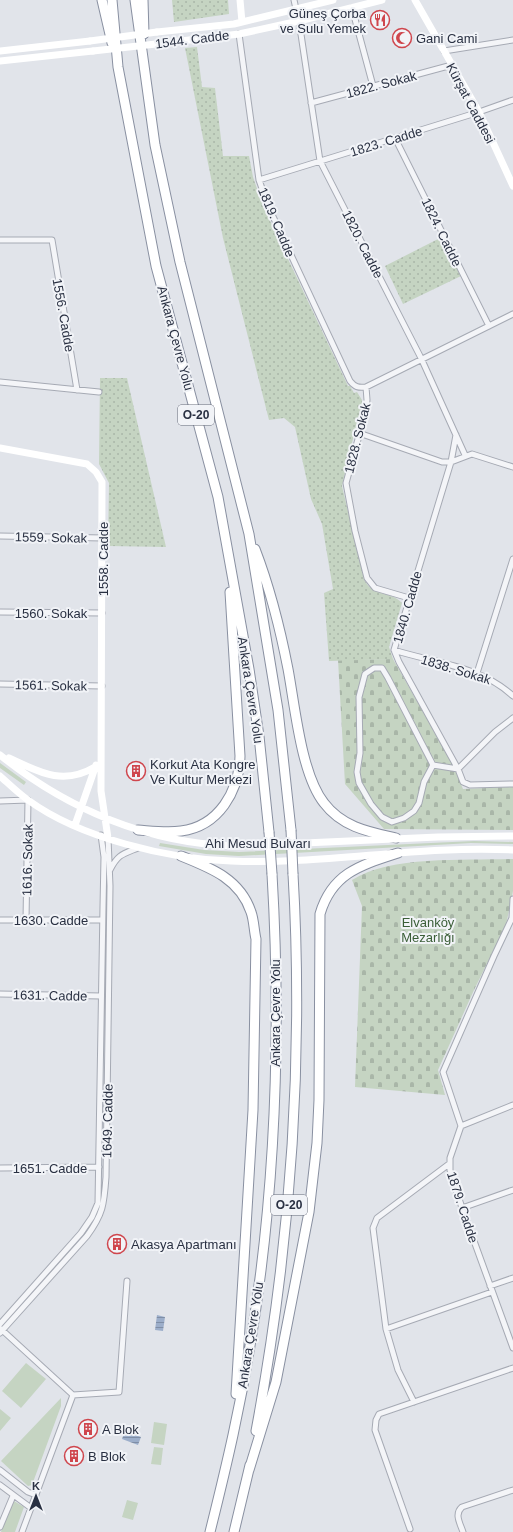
<svg xmlns="http://www.w3.org/2000/svg" width="513" height="1532" viewBox="0 0 513 1532" font-family="Arial,sans-serif">
  <style>
    .grass { fill: #c5d4c2 }
    .cemetery { fill: url(#cemetery-stones) }
    .park { fill: url(#park-dots) }
    .water { fill: url(#water-rules) }
    .lines { fill: none; stroke-linecap: round; stroke-linejoin: round }
    .street-casing { stroke: #a6aab4; stroke-width: 7 }
    .highway-casing { stroke: #8990a1; stroke-width: 11 }
    .street { stroke: #f4f5f8; stroke-width: 5 }
    .secondary { stroke: #fff; stroke-width: 7 }
    .highway { stroke: #fff; stroke-width: 9 }
    .highway-bridge-casing { stroke: #8990a1; stroke-width: 11; stroke-linecap: butt }
    .secondary-bridge { stroke: #fff; stroke-width: 7 }
    .highway-bridge { stroke: #fff; stroke-width: 9 }
    .labels { text-anchor: middle; stroke-width: 4; stroke-linejoin: round; paint-order: stroke }
    .shield { fill: #f1f3f7; stroke: #656a78; stroke-width: 1 }
    .shield-label { font-size: 12px; font-weight: bold; fill: #293042 }
    .poi-label { font-size: 13px; fill: #293042; stroke: #f1f3f7; text-anchor: start }
    .street-label { font-size: 13px; fill: #293042; stroke: #f1f3f7 }
    .park-label { font-size: 13px; fill: #3a5e37; stroke: #f1f3f7 }
  </style>
  <defs>
    <pattern id="cemetery-stones" width="16" height="16" patternUnits="userSpaceOnUse"><rect width="16" height="16" fill="#c5d4c2"/><path d="M2 7V4a2 2 0 0 1 4 0v3zM10 15v-3a2 2 0 0 1 4 0v3z" fill="#a9b6a8"/></pattern>
    <pattern id="park-dots" width="8" height="8" patternUnits="userSpaceOnUse"><rect width="8" height="8" fill="#c5d4c2"/><path d="M2 2h.1M6 6h.1" fill="none" stroke="#a9b6a8" stroke-width="1.8" stroke-linecap="round"/></pattern>
    <pattern id="water-rules" width="6" height="5" patternUnits="userSpaceOnUse"><rect width="6" height="5" fill="#9caeca"/><path d="M0 2.5h6" fill="none" stroke="#7f8ea6"/></pattern>
  </defs>
  <rect width="100%" height="100%" fill="#e1e4ea"/>
  <path class="grass" d="M0,763L26,782L24,785L0,768Z
    M474,841L513,842V844L471,843L239,856L206,854L159,846L160,843L204,850L239,852Z
    M26,1363L46,1379L21,1408L2,1391Z
    M61,1398V1406L32,1485L28,1486L1,1461Z
    M0,1409L11,1418L0,1431Z
    M154,1422L167,1424L164,1445L151,1443Z
    M154,1447L163,1448L161,1465L151,1464Z
    M127,1500L138,1503L133,1520L122,1517Z
    M14,1501L24,1507L15,1532H1L12,1504Z"/>
  <path class="cemetery" d="M393,659L452,763L463,789L513,787V830L384,829L345,784L338,660Z
    M513,859V891L506,925L474,990L438,1070L445,1095L355,1087L362,906L352,880C392,855 465,861 513,859Z"/>
  <path class="park" d="M172,0H228L229,14L174,22Z
    M197,47L202,87L215,88L223,156H249L253,177L263,206L348,386H350L354,393L357,392L362,400L361,415L358,417L342,486L364,579C373,598 390,590 402,603L389,647L393,659L329,661L324,593L333,589L322,524L311,499L295,427L284,418L269,420L223,238L185,48Z
    M440,238L461,276L403,304L385,266Z
    M100,378H127L166,547L108,546L109,483L99,464Z"/>
  <path class="water" d="M157,1315L165,1317L163,1331L155,1330Z
    M125,1431L141,1437L138,1445L122,1439Z"/>
  <g class="lines">
    <g class="street-casing">
      <path id="street" d="M294,0L296,9
        M352,8L373,86
        M299,21L320,161L421,358L465,455
        M239,34L259,180L269,208L350,381C355,387 358,388 366,387L513,314
        M444,51L513,40
        M311,103L452,65
        M395,138L489,326
        M259,180L479,112L513,100
        M0,240H52L77,390
        M0,382L99,392
        M366,387L367,400L366,410L346,483L355,531L367,578L375,588L409,598
        M359,433L442,462H451L472,454L513,467
        M456,435L451,462L394,650L399,662L458,769L463,782L470,785L513,784
        M0,536L103,538
        M0,612L102,613
        M394,650C434,663 481,666 513,696
        M477,673L513,559
        M0,684L102,686
        M433,765L424,782L419,803L414,811L404,818L392,822L382,817L371,804L359,783L357,772L360,753L359,697L365,674L374,668H382L388,678L433,765L458,769L495,732L513,718
        M0,801L28,800L26,920
        M110,870C118,854 123,854 138,848
        M513,899L512,918L494,956L443,1072L461,1126L450,1158V1170L462,1208L513,1348
        M0,920H102
        M0,994L101,996
        M461,1126L513,1105
        M0,1168L99,1167
        M462,1208L513,1190
        M490,1286L513,1278
        M0,1324L81,1233L92,1217L98,1203L103,907L104,857L101,835
        M1,1329L73,1395L119,1392L127,1281
        M386,1329L492,1292
        M0,1333L87,1236C103,1214 104,1205 106,1177L110,886L108,838
        M414,1402L398,1370L386,1329L373,1228L377,1218L449,1164
        M0,1470L28,1492L36,1495
        M0,1485L31,1508
        M0,1527L13,1496
        M410,1529L375,1430L376,1420L379,1414L513,1368
        M22,1532L73,1395
        M463,1532C460,1523 454,1514 462,1507L513,1490"/>
    </g>
    <g class="highway-casing">
      <path id="highway" d="M102,0L112,43
        M112,0L118,67L156,266L218,497L249,669L259,736L269,832
        M135,0L155,145L180,262L249,534L278,710L291,830
        M143,0L144,34
        M255,549C270,588 280,628 288,669C295,706 301,774 324,803C342,827 369,832 396,838
        M138,830C152,831 167,833 181,831C219,826 239,791 240,756L230,592
        M181,856C211,868 240,879 251,912C254,920 254,931 256,939L253,1110L236,1394
        M256,1431C291,1244 304,1063 293,874
        M249,1470L276,1382L309,1212L317,1143L319,1100L320,914C332,873 361,865 398,853
        M210,1532C218,1500 226,1467 233,1435C273,1252 283,1061 272,874
        M234,1532L250,1465"/>
    </g>
    <use href="#street" class="street"/>
    <path class="secondary" d="M240,0L242,22
      M415,0L479,112L513,186
      M157,32L234,24L333,0
      M156,44L239,34L299,21L382,0
      M0,51L90,41
      M0,61L93,51
      M0,448L87,464L96,472L102,482L101,791L108,838
      M0,755C67,809 149,844 236,846L438,837L513,836
      M9,758C39,772 63,786 95,767
      M0,776C9,784 18,793 28,800C80,838 168,859 231,861C325,865 419,845 513,850
      M75,825L96,765"/>
    <use href="#highway" class="highway"/>
    <g class="highway-bridge-casing">
      <path id="highway-bridge" d="M291,830L293,874
        M269,832L272,874"/>
    </g>
    <path class="secondary-bridge" d="M90,41L157,32
      M93,51L156,44"/>
    <use href="#highway-bridge" class="highway-bridge"/>
  </g>
  <defs>
    <g id="restaurant-ring" transform="scale(1)"><circle r="9.5" fill="#f1f3f7" stroke="#cf464d" stroke-width="1.5"/><path d="M-5-6h1v4h1v-4h1v4h1v-4h1v5L-1.5 .5V6h-2V.5L-5-1ZM5-6V6H3V1.5H1.5Q1.5-4 5-6Z" fill="#cf464d"/></g>
    <g id="mosque-ring" transform="scale(1)"><circle r="9.5" fill="#f1f3f7" stroke="#cf464d" stroke-width="1.5"/><path d="M3.5-4.9A6 6 0 1 0 3.5 4.9A5 5 0 1 1 3.5-4.9Z" fill="#cf464d"/></g>
    <g id="building-ring" transform="scale(1)"><circle r="9.5" fill="#f1f3f7" stroke="#cf464d" stroke-width="1.5"/><path d="M-4-6H4V6H1V3H-1V6H-4ZM-2.5-4.3h1.7v1.8h-1.7ZM.8-4.3h1.7v1.8H.8ZM-2.5-1h1.7V.8h-1.7ZM.8-1h1.7V.8H.8Z" fill="#cf464d"/></g>
  </defs>
  <g fill-rule="evenodd">
    <use href="#restaurant-ring" x="380" y="20"/>
    <use href="#mosque-ring" x="402" y="38"/>
    <use href="#building-ring" x="136" y="771"/>
    <use href="#building-ring" x="117" y="1244"/>
    <use href="#building-ring" x="88" y="1429"/>
    <use href="#building-ring" x="74" y="1456"/>
  </g>
  <g class="labels">
    <g class="shield">
      <rect x="178" y="405" width="36" height="20" rx="3"/>
      <rect x="271" y="1195" width="36" height="20" rx="3"/>
    </g>
    <g class="shield-label">
      <text x="196" y="419">O-20</text>
      <text x="289" y="1209">O-20</text>
    </g>
    <g class="poi-label">
      <text x="366" y="18" text-anchor="end">Güneş Çorba<tspan x="366" dy="15">ve Sulu Yemek</tspan></text>
      <text x="416" y="43">Gani Cami</text>
      <text x="150" y="769">Korkut Ata Kongre<tspan x="150" dy="15">Ve Kultur Merkezi</tspan></text>
      <text x="131" y="1249">Akasya Apartmanı</text>
      <text x="102" y="1434">A Blok</text>
      <text x="88" y="1461">B Blok</text>
    </g>
    <g class="street-label">
      <text transform="translate(192 39) rotate(-7)" y="5">1544. Cadde</text>
      <text transform="translate(381 84) rotate(-15)" y="5">1822. Sokak</text>
      <text transform="translate(471 103) rotate(62)" y="5">Kürşat Caddesi</text>
      <text transform="translate(386 141) rotate(-17)" y="5">1823. Cadde</text>
      <text transform="translate(277 222) rotate(67)" y="5">1819. Cadde</text>
      <text transform="translate(442 232) rotate(64)" y="5">1824. Cadde</text>
      <text transform="translate(363 244) rotate(63)" y="5">1820. Cadde</text>
      <text transform="translate(64 315) rotate(80)" y="5">1556. Cadde</text>
      <text transform="translate(176 338) rotate(75)" y="5">Ankara Çevre Yolu</text>
      <text transform="translate(357 438) rotate(-76)" y="5">1828. Sokak</text>
      <text transform="translate(51 537) rotate(1)" y="5">1559. Sokak</text>
      <text transform="translate(103 559) rotate(-90)" y="5">1558. Cadde</text>
      <text transform="translate(407 607) rotate(-74)" y="5">1840. Cadde</text>
      <text x="51" y="618">1560. Sokak</text>
      <text transform="translate(456 669) rotate(17)" y="5">1838. Sokak</text>
      <text transform="translate(51 685) rotate(1)" y="5">1561. Sokak</text>
      <text transform="translate(251 690) rotate(81)" y="5">Ankara Çevre Yolu</text>
      <text x="258" y="848">Ahi Mesud Bulvarı</text>
      <text transform="translate(27 860) rotate(-89)" y="5">1616. Sokak</text>
      <text x="51" y="925">1630. Cadde</text>
      <text transform="translate(50 995) rotate(1)" y="5">1631. Cadde</text>
      <text transform="translate(275 1013) rotate(-90)" y="5">Ankara Çevre Yolu</text>
      <text transform="translate(107 1121) rotate(-89)" y="5">1649. Cadde</text>
      <text x="50" y="1173">1651. Cadde</text>
      <text transform="translate(463 1207) rotate(72)" y="5">1879. Cadde</text>
      <text transform="translate(250 1335) rotate(-81)" y="5">Ankara Çevre Yolu</text>
    </g>
    <g class="park-label">
      <text x="428" y="927">Elvanköy<tspan x="428" dy="15">Mezarlığı</tspan></text>
    </g>
  </g>
  <g transform="translate(36 1496)" stroke="#f1f3f7" stroke-width="3" paint-order="stroke">
  <path d="M0-3L7 15L0 10L-7 15Z" fill="#293042"/>
  <text y="-6" font-size="11" font-weight="bold" text-anchor="middle" fill="#293042">K</text>
  </g>
</svg>
